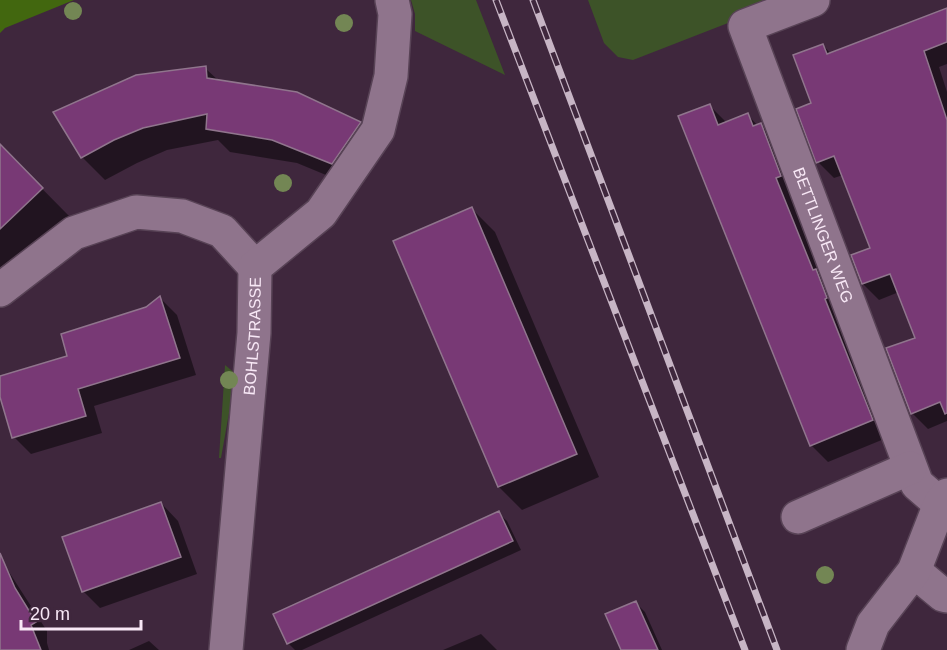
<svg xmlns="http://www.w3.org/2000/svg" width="947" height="650" viewBox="0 0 947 650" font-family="Arial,sans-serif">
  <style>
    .green { fill: #3d5328 }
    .forest { fill: #42670f }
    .shadow { fill: #0007 }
    .building { fill: #783975; stroke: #90758d; stroke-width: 1.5 }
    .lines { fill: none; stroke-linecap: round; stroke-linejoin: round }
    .minor-casing { stroke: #584356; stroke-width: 36 }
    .minor { stroke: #8f748c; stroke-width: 33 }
    .rail-casing { stroke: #c7b5c5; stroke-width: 7 }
    .rail { stroke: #3f273d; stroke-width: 4.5; stroke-dasharray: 14; stroke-linecap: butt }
    .tree { fill: #738654 }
    .labels { text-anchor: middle; stroke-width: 4.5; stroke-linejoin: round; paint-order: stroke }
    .street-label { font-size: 16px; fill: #f8e8f6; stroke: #3f273d }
  </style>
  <rect width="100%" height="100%" fill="#3f273d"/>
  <path class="green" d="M411,0H476L505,75L415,31V14Z
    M588,0H787L633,60L618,57L604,43Z
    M225,365L236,374L221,458H219Z"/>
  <path class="forest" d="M0,0H74L5,28L0,33Z"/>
  <path class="shadow" d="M947,18V64L939,67L947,92V421L928,429L912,413L917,338L899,292L879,300L863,284L853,256L872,249L843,175L834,178L818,162L813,104L823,45L831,54Z
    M205,68L219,81L360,122L383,146L355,187L297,163L230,152L218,140L167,150L137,163L105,180L82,157Z
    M709,105L727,123L748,115L758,126L761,125L778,142L889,437L828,462L811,445Z
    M0,146L69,216L0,283Z
    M472,209L495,232L599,477L522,510L499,487L395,242Z
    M160,298L177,315L196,375L94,406L102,433L31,454L14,437L0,392V378L69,357Z
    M161,503L178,521L197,574L100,608L83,591Z
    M498,513L507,521L521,550L302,650H295L288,643Z
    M0,558L47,631V643L49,650H0Z
    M636,603L645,612L662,650H622Z
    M481,634L497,650H443Z
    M149,641L159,650H129Z"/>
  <path class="building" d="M947,8V42L924,51L947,120V413L945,414L940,402L911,414L886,348L915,338L890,274L862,284L851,255L870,248L834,156L816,163L796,109L811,103L793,55L823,44L827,54Z
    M206,66L207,78L297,92L361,122L332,164L272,140L206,129L207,114L143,128L114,140L81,158L53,112L136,75Z
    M710,104L718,125L748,113L753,126L761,123L781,176L776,178L813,270L816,269L827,298L825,299L873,420L810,446L678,116Z
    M0,144L43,188L0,229Z
    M472,207L577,454L498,487L393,241Z
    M160,296L180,358L78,389L86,416L12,438L0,397V376L67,356L61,334L146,307Z
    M161,502L181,557L82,592L62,537Z
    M499,511L513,541L287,644L273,614Z
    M0,553L15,588L36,622L31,625L41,650H0Z
    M636,601L658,650H621L605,614Z"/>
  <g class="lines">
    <g class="minor-casing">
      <g id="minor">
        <path id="s1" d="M813,0L745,26L917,484L940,504"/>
        <path d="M0,290L74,233L136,212L182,216L222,231L255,267"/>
        <path d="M798,517L910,468"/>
        <path d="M914,571L943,595L947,596"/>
        <path id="s2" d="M226,650L254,333L255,267L321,213L378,130L391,76L395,14L392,0"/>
        <path d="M863,650L873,624L914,571L940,504L947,495"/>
      </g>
    </g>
    <use href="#minor" class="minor"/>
    <g class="rail-casing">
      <path id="rail" d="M496,0L745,650
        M533,0L777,650"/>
    </g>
    <use href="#rail" class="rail"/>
  </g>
  <g class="tree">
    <circle cx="73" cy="11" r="9"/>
    <circle cx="344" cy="23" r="9"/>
    <circle cx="283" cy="183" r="9"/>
    <circle cx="229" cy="380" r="9"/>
    <circle cx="825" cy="575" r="9"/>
  </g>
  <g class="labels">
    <g class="street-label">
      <text dy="6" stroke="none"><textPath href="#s1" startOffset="296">BETTLINGER WEG</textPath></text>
      <text dy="6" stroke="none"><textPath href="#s2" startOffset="315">BOHLSTRASSE</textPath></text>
    </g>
  </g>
  <path d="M21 620v9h120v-9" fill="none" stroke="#f8e8f6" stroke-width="3"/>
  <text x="30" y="620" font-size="18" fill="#f8e8f6" stroke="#3f273d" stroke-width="4.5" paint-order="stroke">20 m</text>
</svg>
